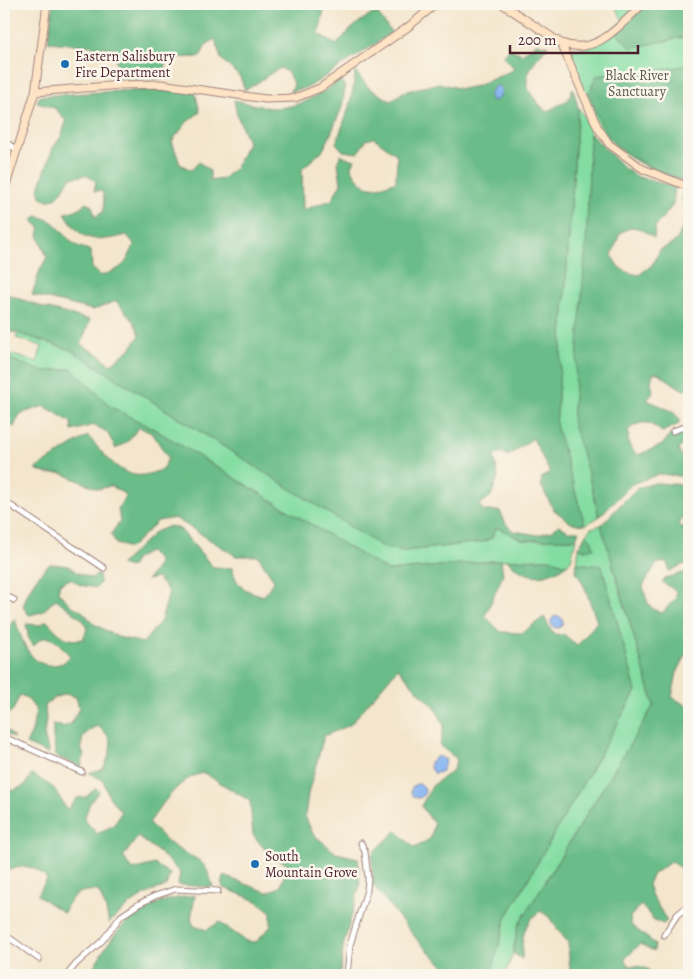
<svg xmlns="http://www.w3.org/2000/svg" width="693" height="979" viewBox="0 0 693 979" font-family="Alegreya,serif">
  <style>
    .green { fill: #83dda2; stroke: #667e66 }
    .forest { fill: #6abc88; stroke: #5a6e5a }
    .water { fill: #87b6f2; stroke: #686a8e }
    .lines { fill: none; stroke-linecap: round; stroke-linejoin: round }
    .street-casing { stroke: #9f827c; stroke-width: 7 }
    .secondary-casing { stroke: #9f827c; stroke-width: 9 }
    .street { stroke: #fff; stroke-width: 5 }
    .secondary { stroke: #fee4c5; stroke-width: 7 }
    .poi-dot { fill: #1f6fb2; stroke: #fbf7ec; stroke-width: 2 }
    .labels { text-anchor: middle; stroke-width: 5; stroke-linejoin: round; paint-order: stroke }
    .poi-label { font-size: 14px; fill: #4a1f2b; stroke: #fbf7ec; text-anchor: start }
    .park-label { font-size: 14px; fill: #5b584f; stroke: #fbf7ec }
  </style>
  <rect width="100%" height="100%" fill="#fbf7ec"/>
  <filter id="ink" filterUnits="userSpaceOnUse"><feTurbulence type="fractalNoise" baseFrequency=".02" numOctaves="2"/><feDisplacementMap in="SourceGraphic" scale="10" xChannelSelector="R" yChannelSelector="G"/><feConvolveMatrix kernelMatrix="1 2 1 2 8 2 1 2 1" color-interpolation-filters="sRGB"/></filter>
  <filter id="wash" filterUnits="userSpaceOnUse"><feTurbulence type="fractalNoise" baseFrequency=".0096" numOctaves="4" result="noise"/><feDisplacementMap in="SourceGraphic" scale="20" xChannelSelector="R" yChannelSelector="G"/><feGaussianBlur stdDeviation="1.12" result="paint"/><feColorMatrix in="noise" values="0 0 0 0 0 0 0 0 0 0 0 0 0 0 0 0 0 1.4 0 .05"/><feComposite in="paint" operator="in"/></filter>
  <g filter="url(#wash)">
    <rect width="100%" height="100%" fill="#f4e6cd"/>
    <path class="green" d="M614,4H638L622,20Z
      M646,4H689V184C659,172 627,162 606,136C591,119 578,77 569,55V52L573,48H586Z
      M578,107L585,117L590,133L587,230L588,473L599,517L585,525L556,425Z
      M18,333L71,350L384,548L405,551L483,542L492,538L493,531L498,528L523,540L576,539L571,560L567,565L549,559L501,560L388,571L154,429L111,407L72,369L55,370L44,372L9,359L10,354L37,362L42,346L16,338Z
      M601,525L654,705L518,926L513,953L505,975H491L506,918L636,691L602,567L577,563L579,547L584,550L591,539L586,534L591,528Z"/>
    <path class="forest" d="M53,4H325L319,34L336,45C345,35 363,15 377,13L392,33L309,87L289,92L294,85L288,73L281,68C267,74 258,84 245,90L240,77L221,59L215,39L206,45L200,57L164,58L167,79L119,78L114,48L48,42Z
      M648,4H689V36L631,48L617,33Z
      M537,43L548,46C537,58 519,76 531,94C535,100 541,106 546,112L568,100L573,88L578,107L556,425L585,525L571,523L553,509L541,485L542,477L550,473L533,438L508,456L501,452L494,456L498,477L491,496L479,505L484,511H500L506,524L513,531L538,535L551,531L559,525L568,531H579L576,539L523,540L498,528L493,531V537L483,542L405,551L384,548L71,350L14,332H4V311L9,308V303L4,293L45,308L90,320L81,345L100,355L110,365L130,349L140,335L134,322L116,301L93,310L32,295L40,270L47,257L38,235L40,227L32,220L37,216C58,221 58,229 72,242C77,247 85,248 91,251L92,268L101,276C124,267 126,266 134,244L127,235C111,239 90,244 77,230C72,225 69,218 65,213L76,210L86,203L92,206L95,217L103,212L104,199L102,191H94L96,181L86,175L70,178C62,189 59,204 43,199L38,191L53,148L62,135L66,121L56,109L37,102L40,96L119,91L166,90L195,92L200,112L187,122L172,141L180,164L191,170L199,162L210,171V181L223,179L236,167L248,142L237,115L234,100C244,102 254,105 265,107C294,112 319,95 341,79L345,88L342,107L330,136L323,150L302,169L303,210L332,200L341,183L338,163L340,155L355,160L351,168C364,191 373,191 396,181L397,155L374,138L366,140L358,153L343,151L336,143C345,120 354,97 355,71L369,88L391,101L403,92L439,83L461,89L477,86L515,69L503,56L510,49L522,54Z
      M689,65V182C659,171 625,160 606,132C598,121 594,106 589,93L596,76L608,74L626,76Z
      M590,133L625,169L638,177L675,187L673,205L655,227L654,238L641,229L632,227L620,233L612,255C618,270 624,272 639,275L652,265L660,250L672,244L678,238L687,216L682,199L684,191L689,194V389L683,390L658,373H653L651,382L653,393L647,400C659,406 671,408 680,419L679,424L662,432C649,422 644,419 629,429C627,442 628,447 638,455L662,445L669,436L680,431L683,432L687,440L678,450L689,467V477L659,474L632,484L599,517L588,473L572,421L587,230Z
      M4,357L44,372L55,370L72,369L111,407L154,429L388,571L501,560L503,575L485,616L501,632L522,633L544,617L553,634L565,635L577,646L597,622L585,588L576,571L577,563L602,566L636,691L506,918L491,975H453L419,942L373,885L372,854L396,831L415,848L431,838L434,824L421,806L432,786L453,770L457,759L440,746L444,725L434,706L419,692L398,668L350,725L324,736L308,794L305,816L313,834L336,853L358,858L360,885L343,947L340,975H89C103,950 120,921 147,908C162,900 179,898 195,895L191,919L194,926L207,930L219,922L246,941L256,942L271,926V912L257,901L222,887L224,876L267,892L280,887L288,865L267,852L253,835L250,801L204,773C180,776 162,805 149,823C157,831 165,841 175,847C199,863 204,855 213,887L178,885L180,873C168,859 154,848 138,837L123,857L133,870L154,864L170,874L166,886C140,895 128,905 109,923L105,906L98,891C77,890 72,894 64,913L37,895L47,879C33,863 22,865 4,872V788L12,791L24,786L32,774L54,788L67,810L77,798L86,797L96,788L99,791L90,803L84,819L97,834L114,825L121,812L109,797L103,780L89,773L103,769C112,751 116,738 97,726L89,730L83,737L81,747L84,756L81,767L56,756L53,737V724L63,727L71,724L79,708L76,697L65,694L54,698L45,706L46,719L44,735L49,754L26,744L32,732L36,710L27,698L20,695L13,710L7,715V721L5,728L14,738L4,733V634L15,618C19,634 28,662 47,665C52,666 59,664 63,663L70,656C60,644 46,627 34,646L29,641L26,624L39,625L47,621C59,634 64,642 83,639L87,629L83,620L56,599L42,612L29,615L23,607C28,589 36,576 50,564L69,566L76,572L91,578L99,574L100,583L96,588L80,585L71,579L60,583L58,592L72,606L82,611L94,624L118,637L143,643L161,621L169,592L157,578L147,580L157,567L158,560L149,552L137,558L130,568L120,565L155,532L169,526L180,529L213,567L232,568C238,589 244,590 264,596L274,580L258,556H236L175,518L158,521L130,548L116,544L111,534L120,521L118,509L126,495L111,486L98,489L61,473L48,474L35,469L79,441L88,436C102,452 121,479 144,475C151,474 157,471 163,469L168,458L153,434L139,427L128,441L116,449L107,432L94,425L72,431L71,422L44,406L20,414L14,427L4,422V383H7L11,379L9,369L4,366Z
      M655,483L689,485V513L684,512L679,526L689,529V564L682,565L669,571L667,562L656,564L643,586C647,601 647,608 662,613L676,598V591L662,582L666,578L689,571V649L677,673L672,697L689,707V851L685,856L689,872L682,870L672,861L653,874L648,884L651,894L667,921L663,924L654,920L641,905L630,917L631,925L655,944L654,951L640,944L625,959L629,966C639,966 648,966 653,975H573L570,973L568,943L548,916L540,911C522,925 522,939 522,959L513,953L518,926L654,705L601,525L637,488Z
      M586,534L591,539L594,548L584,550L579,547Z
      M549,559L567,565C543,580 527,580 507,560Z"/>
    <path class="water" d="M495,86H498L501,88C502,95 500,100 492,101L489,94Z
      M551 622a6 6 0 1 1 12 0a6 6 0 1 1-12 0Z
      M438,756L446,760L442,771L434,774L430,768V762Z
      M411 791a7 7 0 1 1 14 0a7 7 0 1 1-14 0Z"/>
  </g>
  <g filter="url(#ink)">
    <g class="lines">
      <g class="street-casing">
        <path id="street" d="M4,141L17,150
          M673,431L689,425
          M4,501L104,568
          M4,595L14,600
          M4,737L82,772
          M4,934L39,959
          M664,935L677,915L689,905
          M67,975L76,964L102,941L121,916L139,904L155,896L176,889L218,891
          M347,975L350,945L367,890L368,878L365,852L361,843"/>
      </g>
      <g class="secondary-casing">
        <path id="secondary" d="M502,4L561,43L597,126L609,144L643,169L689,187
          M561,43C596,57 620,25 643,4
          M35,92L121,85L161,84L266,99L295,98L320,88L408,27L436,4
          M4,192L35,92L47,4"/>
      </g>
      <use href="#street" class="street"/>
      <use href="#secondary" class="secondary"/>
    </g>
  </g>
  <g class="poi-dot">
    <circle cx="65" cy="64" r="5"/>
    <circle cx="255" cy="864" r="5"/>
  </g>
  <g class="labels">
    <g class="poi-label">
      <text x="75" y="61">Eastern Salisbury<tspan x="75" dy="16">Fire Department</tspan></text>
      <text x="265" y="861">South<tspan x="265" dy="16">Mountain Grove</tspan></text>
    </g>
    <g class="park-label">
      <text x="637" y="80">Black River<tspan x="637" dy="16">Sanctuary</tspan></text>
    </g>
  </g>
  <rect width="693" height="979" fill="none" stroke="#fbf7ec" stroke-width="20"/>
  <path d="M510 45v8h128v-8" fill="none" stroke="#4a1f2b" stroke-width="2.5"/>
  <text x="518" y="45" font-size="15" fill="#4a1f2b" stroke="#fbf7ec" stroke-width="4" paint-order="stroke">200 m</text>
</svg>
